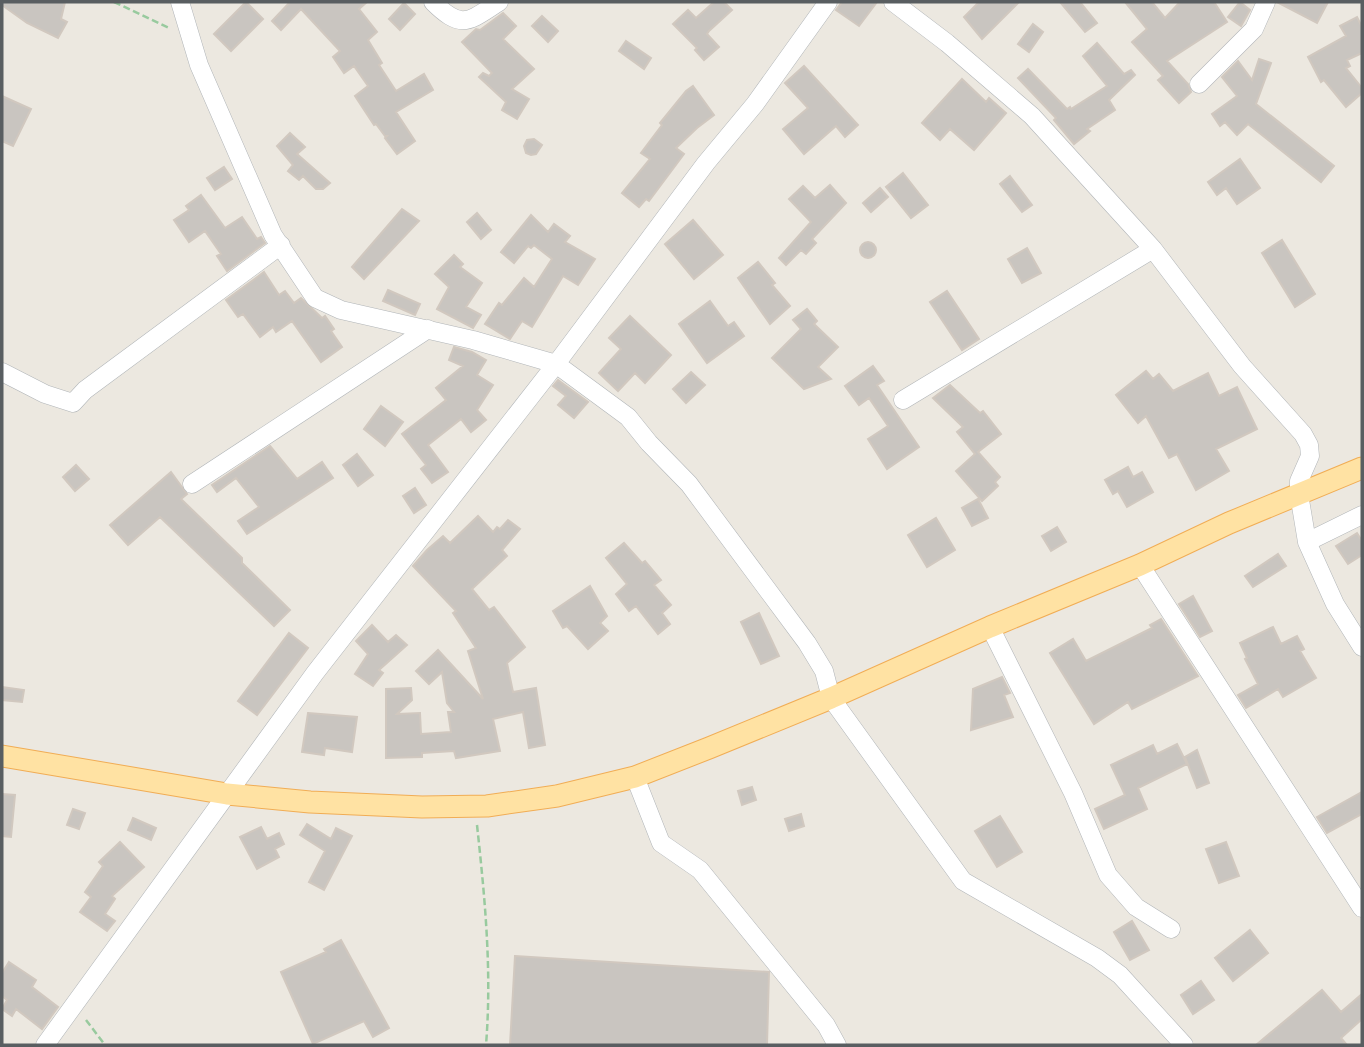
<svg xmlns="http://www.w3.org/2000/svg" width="1364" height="1047" viewBox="0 0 1364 1047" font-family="'Space Grotesk',sans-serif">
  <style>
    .building { fill: #c9c5c0; stroke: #d1c8bf; stroke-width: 2 }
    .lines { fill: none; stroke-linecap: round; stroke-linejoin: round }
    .minor-casing { stroke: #b1b5b8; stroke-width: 19 }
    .major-casing { stroke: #f1ad55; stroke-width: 23 }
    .path { stroke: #98ca9e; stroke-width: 2.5; stroke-dasharray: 7 3.5; stroke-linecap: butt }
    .minor { stroke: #fff; stroke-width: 18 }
    .major { stroke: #ffe2a3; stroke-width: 21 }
  </style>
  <rect width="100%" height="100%" fill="#ece8e0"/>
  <path class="building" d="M2,2H65L61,19L67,22L58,38L27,23L2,5Z
    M246,2L263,19L231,51L214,34Z
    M290,2H367L359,9L377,32L368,40L382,63L379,65L396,91L424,74L433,90L396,112L415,141L397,154L385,138L387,136H385L376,124L374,125L355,96L368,86L354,66L344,73L333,57L340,51L301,9L281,30L272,21Z
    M714,2H724L732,10L709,31L707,34L719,47L704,60L695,50L697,48L673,24L688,10L696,18Z
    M842,2H877L859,26L836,10Z
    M979,2H1019L982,39L964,17Z
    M1060,2H1080L1097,23L1085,32Z
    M1125,2H1152L1165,18L1180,2H1214L1227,22L1167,61L1188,84L1191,92L1179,103L1158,80L1163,76L1132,42L1147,29Z
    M1240,2L1250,10L1241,26L1228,17Z
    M1277,2H1328L1317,23Z
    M404,3L415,14L400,30L389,19Z
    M503,13L516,26L503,39L534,69L512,89L529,99L517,119L502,110L506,102L479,77L483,73L489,76L492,73L462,42L476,29L480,30Z
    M542,16L558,31L548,42L532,26Z
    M1357,17L1362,27V53L1347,60L1350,66L1346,68L1362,88V93L1346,107L1324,80L1321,82L1308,57L1346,36L1340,26Z
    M1033,24L1043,32L1029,52L1018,44Z
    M626,41L651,58L644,69L619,51Z
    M1097,43L1124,74L1131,70L1135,75L1109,100L1115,110L1087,129L1090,131L1074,144L1054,120L1056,118L1018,78L1028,69L1067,109L1070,107L1071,109L1107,86L1083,56Z
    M1259,59L1271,63L1256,104L1334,166L1321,182L1248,124L1237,135L1225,122L1220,126L1212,114L1237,96L1222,77L1238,61L1252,80Z
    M804,66L858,125L845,137L836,126L804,154L783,129L808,108L785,83Z
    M962,79L986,102L989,98L1006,113L974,150L950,129L940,140L922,123Z
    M693,86L714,115L697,128L676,148L684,154L649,201L646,199L639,207L622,193L650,159L641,153L662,125L660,123L686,91Z
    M2,96L31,109L13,146L2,141Z
    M290,133L305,147L297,154L330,183L323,189H316L303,176L299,180L288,171L293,165L277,146Z
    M534,139L542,145L536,154L531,155L526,153L524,146L527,140Z
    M1240,159L1260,188L1237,204L1226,188L1217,195L1208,182Z
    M224,167L232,179L215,190L207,178Z
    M903,173L928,205L911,218L886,187Z
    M1010,176L1032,205L1022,212L1000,184Z
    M830,185L846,203L812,239L816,243L806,254L801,250L786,265L779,258L811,222L789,199L803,186L815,198Z
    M880,188L888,197L871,212L863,203Z
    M201,195L225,228L242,217L257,239L261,237L265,243L227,271L217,256L221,254L205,231L189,242L174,220L189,210L186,206Z
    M402,209L419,221L364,279L352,267Z
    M477,213L491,230L481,239L467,222Z
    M531,215L548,232L554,224L570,236L565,242L595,259L578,285L563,276L532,327L522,321L510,339L485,324L499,303L502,305L524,278L534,287L552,259L534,245L531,248L528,246L514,263L501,252Z
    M693,220L723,255L694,279L665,244Z
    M1282,240L1315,294L1295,307L1262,253Z
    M860 250a8 8 0 1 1 16 0a8 8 0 1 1-16 0Z
    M1027,248L1041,273L1022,283L1008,259Z
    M454,255L463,264L460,267L482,283L466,307L481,315L473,328L437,309L449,287L435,274Z
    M758,262L775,283L772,285L790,306L770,324L738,278Z
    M264,272L279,295L285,291L294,303L301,298L322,318L325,316L334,329L331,331L342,347L321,362L292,321L276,332L273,327L260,337L243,314L238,317L226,300Z
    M388,290L420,304L415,315L383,301Z
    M947,291L979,339L962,350L930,302Z
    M710,301L728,326L734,322L744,336L707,363L679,324Z
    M807,309L817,321L814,324L838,347L818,367L831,379L804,389L772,358L801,329L793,320Z
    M630,316L671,355L645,383L635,373L618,391L599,373L621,349L609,338Z
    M454,347L472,352L486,360L477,375L493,385L477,410L486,420L471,432L461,419L428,445L448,472L432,483L421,469L426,465L402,434L446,400L436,388L463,366L449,360Z
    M873,366L884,381L877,385L919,447L887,469L868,439L888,426L869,398L859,405L845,386Z
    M1146,371L1153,379L1159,374L1173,391L1208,373L1219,396L1237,387L1257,429L1216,449L1229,471L1196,490L1177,454L1169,458L1146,416L1138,423L1116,395Z
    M691,372L705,385L686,403L673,389Z
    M558,380L588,402L574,418L558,405L566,396L553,386Z
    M950,385L980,413L983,411L1001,434L978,452L1000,477L995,482L998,486L982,501L956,471L975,454L957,432L963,427L933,398Z
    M381,406L403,422L385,446L364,429Z
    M270,446L297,479L322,462L333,478L247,534L238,521L259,507L236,478L217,492L212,485Z
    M357,454L373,475L358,486L343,465Z
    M76,465L89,479L75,491L63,477Z
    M1128,467L1133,477L1142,472L1153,492L1127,507L1118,491L1113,494L1105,480Z
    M171,472L187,494L181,499L242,558V563L290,610L274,626L160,517L128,545L110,525Z
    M415,488L426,505L414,513L403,496Z
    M978,499L988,518L972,526L962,508Z
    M478,516L493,532L497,527L500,529L508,520L520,529L502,550L507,556L472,589L489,610L494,607L525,647L507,663L513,692L536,688L545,745L529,748L523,712L493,719L500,751L456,758L454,751L422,753V757L386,758V689L411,688L412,700L397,714L420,713L421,734L451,732L448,712H454L447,703L442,672L429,684L416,671L438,650L483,699L468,651L476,648L453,613L456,611L413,566L427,550L443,536L450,543Z
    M936,518L955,550L927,567L908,535Z
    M1057,527L1066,542L1051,551L1042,536Z
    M1357,533L1362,541V555L1348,564L1336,546Z
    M624,543L642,563L645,561L661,580L654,585L671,605L662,613L670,624L658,634L636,606L629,611L616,594L627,584L606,558Z
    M1278,554L1286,566L1253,587L1245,576Z
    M590,586L607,616L600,623L608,631L588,649L567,626L563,628L553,611Z
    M1193,596L1212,631L1200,637L1179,604Z
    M759,613L779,656L761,664L741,622Z
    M1161,619L1198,676L1132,709L1128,702L1094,724L1050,653L1073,639L1086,661L1152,628L1150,625Z
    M372,625L388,642L396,635L407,645L379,670L383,673L373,686L355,674L368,654L356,641Z
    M1273,627L1281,644L1297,636L1304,649L1300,651L1316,678L1283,697L1278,689L1246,708L1238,695L1258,684L1245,659L1247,658L1240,643Z
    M289,633L308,648L257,715L238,701Z
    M1002,677L1010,693L1004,695L1013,717L971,730L973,689Z
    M2,687L24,690L22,702L2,700Z
    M308,713L357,717L352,752L325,748L324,755L302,752Z
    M1177,744L1187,764L1138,788L1147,809L1104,829L1095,809L1125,795L1111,765L1153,745L1157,754Z
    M1197,750L1209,783L1197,788L1185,757Z
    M752,787L756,800L742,805L738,791Z
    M1362,792V814L1327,833L1317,817Z
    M2,794L15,795L11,837L2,836Z
    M73,809L85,813L79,829L67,825Z
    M801,814L804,826L789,831L785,819Z
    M1000,816L1022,852L997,867L975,831Z
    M133,818L156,828L151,840L128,830Z
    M307,824L331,839L336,828L352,836L324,890L309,882L325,851L300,835Z
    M261,827L267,839L279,833L284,844L275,849L279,857L257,869L240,837Z
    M120,842L144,867L112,896L115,899L105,914L115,921L107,931L80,912L91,897L85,892L103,866L99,862Z
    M1226,842L1239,876L1219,883L1206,849Z
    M1132,921L1149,950L1130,960L1114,932Z
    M1250,930L1268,953L1233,981L1215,958Z
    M341,940L389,1028L373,1037L364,1021L313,1044L281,972L326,952L324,949Z
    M515,956L769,972L767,1045H510Z
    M9,962L36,980L32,987L58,1007L42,1029L16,1009L12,1016L2,1009L7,1000L2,996V973Z
    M1201,981L1214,1000L1193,1014L1181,995Z
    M1322,990L1341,1012L1362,994V1019L1341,1038L1347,1045H1256Z"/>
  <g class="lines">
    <g class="minor-casing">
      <path id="minor" d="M180,2L199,65L273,235L315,298L341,310L473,340L556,364L628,417L649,443L689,484L807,643L824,671L831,698L963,881L1097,958L1120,975L1184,1045
        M433,2C462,31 469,21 499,2
        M893,2L947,43L1032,116L1153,249L1242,366L1303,434L1309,445L1310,456L1299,481V494L1307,542L1335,604L1362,647
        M1199,84L1254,29L1266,2
        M2,372L45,394L73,403L85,390L281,245
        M903,400L1153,249
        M192,484L428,329
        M1307,542L1362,515
        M1140,565L1362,908
        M990,627L1073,793L1108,875L1136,907L1171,929
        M635,777L661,843L700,870L826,1025L837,1045
        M45,1045L315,673L556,364L706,163L755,104L828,2"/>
    </g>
    <g class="major-casing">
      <path id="major" d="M2,756L227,794L310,802L422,807L487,806L557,796L635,777L709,748L831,698L990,627L1140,565L1229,523L1362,468"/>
    </g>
    <path class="path" d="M114,2L169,28
      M477,825C485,899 492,971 486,1045
      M86,1020L105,1045"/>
    <use href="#minor" class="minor"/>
    <use href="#major" class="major"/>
  </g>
  <rect width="1364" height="1047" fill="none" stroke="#595e61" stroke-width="7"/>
</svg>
